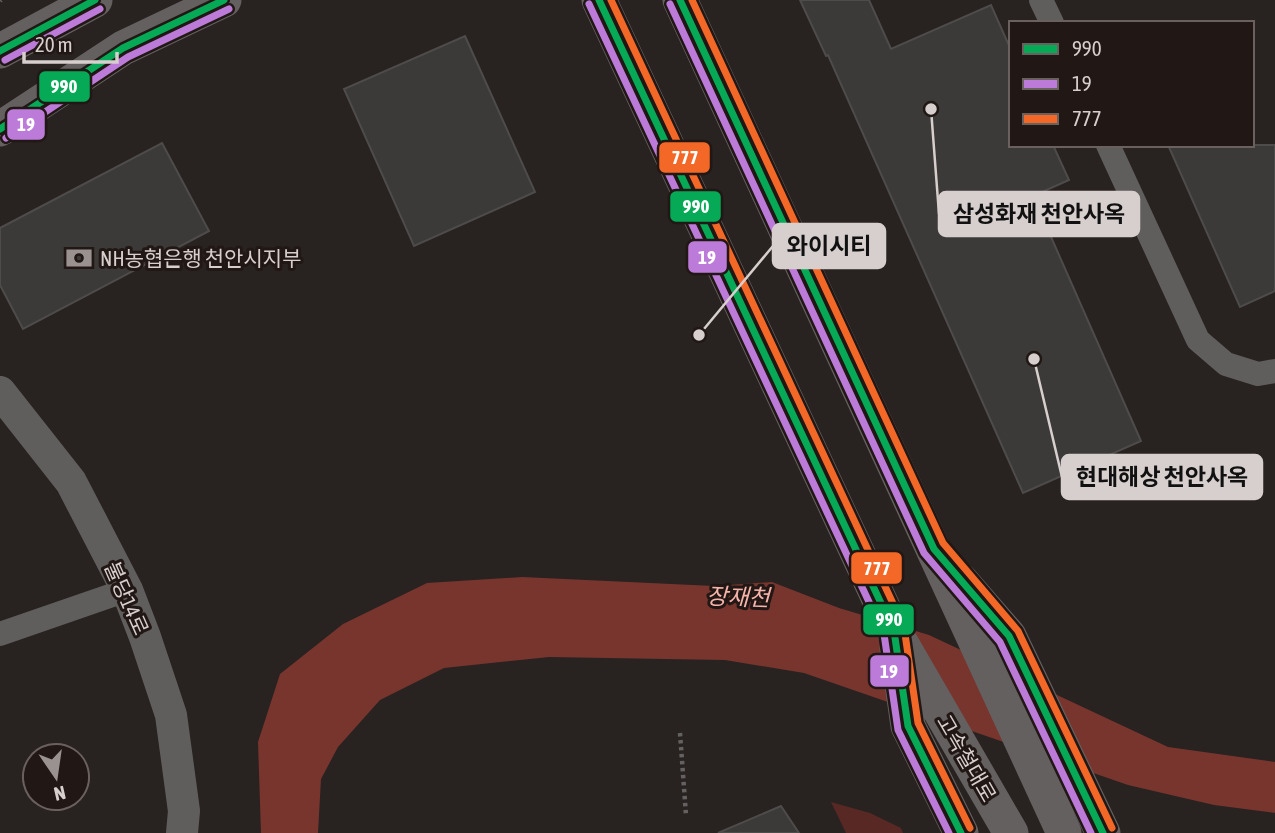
<svg xmlns="http://www.w3.org/2000/svg" width="1275" height="833" viewBox="0 0 1275 833" font-family="'Asap Condensed','Noto Sans KR',sans-serif">
	<style>
		.green { fill: #582924 }
		.water { fill: #78352e }
		.building { fill: #3b3a38; stroke: #4e4c4b; stroke-width: 2 }
		.lines { fill: none; stroke-linecap: round; stroke-linejoin: round }
		.path { stroke: #646161; stroke-width: 4.5; stroke-dasharray: 3.5 3.5; stroke-linecap: butt }
		.minor { stroke: #605e5d; stroke-width: 24 }
		.tertiary { stroke: #605e5d; stroke-width: 32 }
		.secondary { stroke: #64605f; stroke-width: 35 }
		.bus-1-casing { stroke: #211715; stroke-width: 12 }
		.bus-2-casing { stroke: #211715; stroke-width: 12 }
		.bus-3-casing { stroke: #211715; stroke-width: 12 }
		.bus-1 { stroke: #06aa56; stroke-width: 7 }
		.bus-2 { stroke: #bd7bd9; stroke-width: 7 }
		.bus-3 { stroke: #f36827; stroke-width: 7 }
		.labels { text-anchor: middle; dominant-baseline: central; stroke-width: 6; stroke-linejoin: round; paint-order: stroke }
		.poi-label { font-size: 21px; fill: #d7cfce; stroke: #211715; text-anchor: start }
		.street-label { font-size: 21px; fill: #d7cfce; stroke: #211715 }
		.water-label { font-size: 23px; font-style: italic; fill: #f7b4aa; stroke: #211715 }
		.leader { fill: none; stroke: #d7cfce; stroke-width: 2.5 }
		.callout-dot { fill: #d7cfce; stroke: #211715; stroke-width: 2.5 }
		.callout { fill: #d7cfce; stroke: #d7cfce; stroke-width: 2.5 }
		.callout-label { font-size: 23px; text-anchor: middle; font-weight: bold; fill: #111 }
		.line-badge { stroke: #211715; stroke-width: 2.5 }
		.badge-label { font-size: 19px; text-anchor: middle; font-weight: bold; fill: #fff }
	</style>
	<rect width="100%" height="100%" fill="#282221"/>
	<path class="green" d="M 831,802 L 870,813 L 901,828 L 903,833 L 846,833 Z"/>
	<path class="water" d="M 522,577 L 714,586 L 772,582 L 839,608 L 929,635 L 1168,747 L 1275,762 L 1275,813 L 1214,805 L 1128,785 L 804,673 L 725,660 L 549,657 L 444,668 L 380,700 L 338,747 L 321,779 L 318,833 L 261,833 L 258,742 L 280,674 L 343,624 L 427,583 Z"/>
	<path class="building" d="M 800,0 L 869,0 L 891,49 L 991,5 L 1011,50 L 1011,145 L 1053,145 L 1069,180 L 1033,196 L 1141,441 L 1023,493 L 828,55 L 826,56 Z
		M 465,36 L 535,192 L 414,246 L 344,89 Z
		M 162,143 L 209,231 L 23,329 L 0,285 L 0,228 Z
		M 1168,145 L 1275,145 L 1275,291 L 1240,307 Z
		M 781,806 L 799,833 L 718,833 Z"/>
	<g class="lines">
		<path class="path" d="M 0,1 L 1,0
			M 680,733 L 686,815"/>
		<path class="minor" d="M 1041,0 L 1052,23
			M 1108,145 L 1198,340 L 1226,364 L 1258,374 L 1275,371
			M 0,634 L 127,590"/>
		<path class="tertiary" d="M 0,392 L 71,482 L 127,590 L 145,637 L 171,715 L 184,811 L 182,833"/>
		<path class="secondary" d="M 599,0 L 894,631 L 1011,833
			M 680,0 L 1064,833
			M 0,51 L 95,0
			M 0,129 L 123,48 L 224,0
			M 961,581 L 1009,636 L 1103,833
			M 897,648 L 908,726 L 961,833"/>
		<g class="bus-1-casing">
			<path id="bus-1" d="M 599,0 L 894,631 L 908,726 L 961,833
				M 680,0 L 934,549 L 1009,636 L 1103,833
				M 0,51 L 95,0
				M 0,129 L 123,48 L 224,0"/>
		</g>
		<g class="bus-2-casing">
			<path id="bus-2" d="M 589,4 L 884,634 L 898,730 L 949,833
				M 670,4 L 924,553 L 1000,642 L 1091,833
				M 5,60 L 100,9
				M 6,138 L 128,57 L 229,9"/>
		</g>
		<g class="bus-3-casing">
			<path id="bus-3" d="M 611,0 L 904,627 L 918,723 L 970,828
				M 692,0 L 943,543 L 1018,631 L 1112,828"/>
		</g>
		<use href="#bus-1" class="bus-1"/>
		<use href="#bus-2" class="bus-2"/>
		<use href="#bus-3" class="bus-3"/>
	</g>
	<defs>
		<g id="bank-bare" transform="scale(2.1)"><path d="M-6-4H6V4H-6ZM0-2.3a2.3 2.3 0 1 0 0 4.6a2.3 2.3 0 1 0 0-4.6Z" fill="#9a9291" stroke="#211715" stroke-width="2.5" paint-order="stroke"/></g>
	</defs>
	<g fill-rule="evenodd">
		<use href="#bank-bare" x="79" y="258"/>
	</g>
	<g class="labels">
		<g class="poi-label">
			<text x="100" y="258">NH농협은행 천안시지부</text>
		</g>
		<g class="street-label">
			<text transform="translate(127 598) rotate(66)">불당14로</text>
			<text transform="translate(967 758) rotate(60)">고속철대로</text>
		</g>
		<g class="water-label">
			<text transform="translate(738 597) rotate(2)">장재천</text>
		</g>
	</g>
	<path class="leader" d="M931 109L939 214M699 335L773 246M1034 359L1062 477"/>
	<g class="callout-dot">
		<circle cx="931" cy="109" r="7"/>
		<circle cx="699" cy="335" r="7"/>
		<circle cx="1034" cy="359" r="7"/>
	</g>
	<g class="callout">
		<rect x="939" y="192" width="200" height="44" rx="7"/>
		<rect x="773" y="224" width="112" height="44" rx="7"/>
		<rect x="1062" y="455" width="200" height="44" rx="7"/>
	</g>
	<g class="callout-label">
		<text x="1039" y="222">삼성화재 천안사옥</text>
		<text x="829" y="254">와이시티</text>
		<text x="1162" y="485">현대해상 천안사옥</text>
	</g>
	<g class="line-badge">
		<rect x="38" y="70" width="53" height="33" rx="7" fill="#06aa56"/>
		<rect x="6" y="108" width="40" height="33" rx="7" fill="#bd7bd9"/>
		<rect x="658" y="141" width="53" height="33" rx="7" fill="#f36827"/>
		<rect x="669" y="190" width="53" height="33" rx="7" fill="#06aa56"/>
		<rect x="687" y="240" width="41" height="34" rx="7" fill="#bd7bd9"/>
		<rect x="850" y="551" width="53" height="34" rx="7" fill="#f36827"/>
		<rect x="862" y="603" width="53" height="33" rx="7" fill="#06aa56"/>
		<rect x="869" y="654" width="41" height="34" rx="7" fill="#bd7bd9"/>
	</g>
	<g class="badge-label">
		<text x="64" y="93">990</text>
		<text x="26" y="131">19</text>
		<text x="685" y="164">777</text>
		<text x="696" y="213">990</text>
		<text x="707" y="264">19</text>
		<text x="877" y="575">777</text>
		<text x="889" y="626">990</text>
		<text x="889" y="678">19</text>
	</g>
	<rect x="1009" y="21" width="245" height="126" fill="#211715" stroke="#6a615f" stroke-width="2"/>
	<rect x="1023" y="44" width="35" height="10" fill="#06aa56" stroke="#6a615f" stroke-width="2"/>
	<text x="1072" y="56" font-size="21" fill="#d7cfce">990</text>
	<rect x="1023" y="79" width="35" height="10" fill="#bd7bd9" stroke="#6a615f" stroke-width="2"/>
	<text x="1072" y="91" font-size="21" fill="#d7cfce">19</text>
	<rect x="1023" y="114" width="35" height="10" fill="#f36827" stroke="#6a615f" stroke-width="2"/>
	<text x="1072" y="126" font-size="21" fill="#d7cfce">777</text>
	<g transform="translate(56 777) rotate(167)"><circle r="33" fill="#211715" stroke="#6a615f" stroke-width="2"/>
	<path d="M0-5L12 26L0 18L-12 26Z" fill="#9a9291"/>
	<text y="-10" font-size="19" font-weight="bold" text-anchor="middle" fill="#d7cfce">N</text>
	</g>
	<path d="M24 52v10h93v-10" fill="none" stroke="#d7cfce" stroke-width="3.5"/>
	<text x="35" y="52" font-size="21" fill="#d7cfce" stroke="#211715" stroke-width="5" paint-order="stroke">20 m</text>
</svg>
